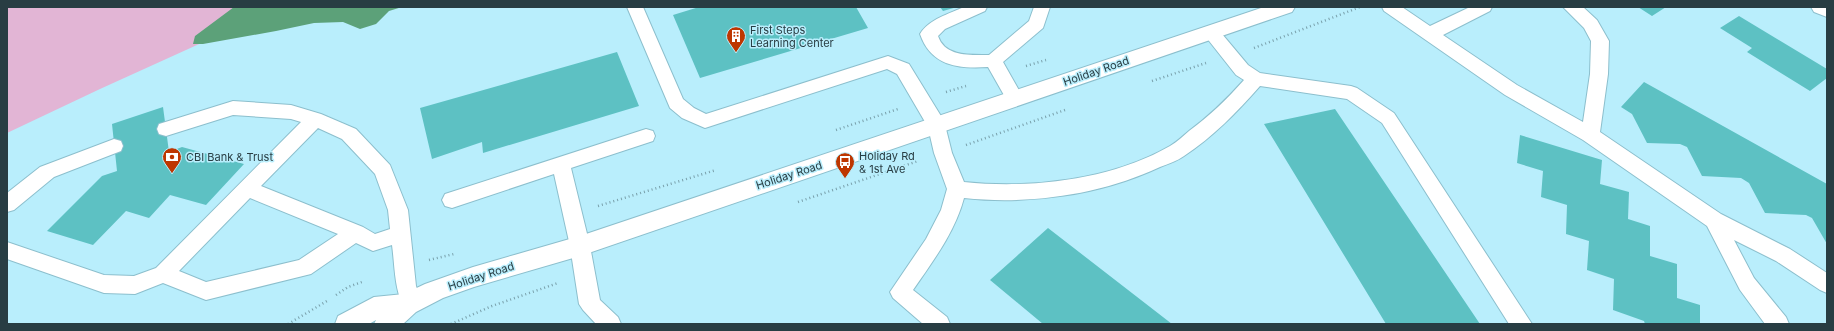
<svg xmlns="http://www.w3.org/2000/svg" width="1834" height="331" viewBox="0 0 1834 331" font-family="Inter,sans-serif">
	<style>
		.green { fill: #e2b5d5 }
		.water { fill: #5ca179 }
		.building { fill: #5dc1c3 }
		.lines { fill: none; stroke-linecap: round; stroke-linejoin: round }
		.service-casing { stroke: #8cbfcd; stroke-width: 2 }
		.minor-casing { stroke: #8cbfcd; stroke-width: 2 }
		.tertiary-casing { stroke: #8cbfcd; stroke-width: 2 }
		.path { stroke: #79a0ab; stroke-width: 2.5; stroke-dasharray: 1 3; stroke-linecap: butt }
		.service { fill: #fff; fill-rule: evenodd }
		.minor { fill: #fff; fill-rule: evenodd }
		.tertiary { fill: #fff; fill-rule: evenodd }
		.labels { text-anchor: middle; dominant-baseline: central; stroke-width: 3; stroke-linejoin: round; paint-order: stroke }
		.poi-label { font-size: 11px; fill: #283d43; stroke: #b9eefc; text-anchor: start }
		.street-label { font-size: 11px; fill: #283d43; stroke: #b9eefc }
	</style>
	<rect width="100%" height="100%" fill="#b9eefc"/>
	<path class="green" d="M 7,7 L 281,7 L 100,89 L 7,133 Z"/>
	<path class="water" d="M 234,7 L 402,7 L 389,11 L 376,24 L 360,29 L 343,22 L 314,23 L 276,31 L 203,44 L 193,44 L 195,36 Z"/>
	<path class="building" d="M 699,7 L 856,7 L 868,28 L 700,78 L 673,15 Z
		M 940,7 L 957,7 L 943,11 Z
		M 1638,7 L 1666,7 L 1652,16 Z
		M 1739,16 L 1827,69 L 1827,78 L 1810,91 L 1747,52 L 1752,48 L 1720,28 Z
		M 617,52 L 639,106 L 483,153 L 482,142 L 432,159 L 420,108 Z
		M 1644,82 L 1827,184 L 1827,244 L 1812,218 L 1806,215 L 1765,213 L 1749,183 L 1741,178 L 1702,176 L 1687,147 L 1680,144 L 1647,143 L 1632,114 L 1621,107 Z
		M 163,107 L 169,152 L 182,147 L 244,164 L 206,205 L 170,195 L 149,218 L 126,211 L 93,245 L 47,231 L 102,176 L 117,171 L 112,124 Z
		M 1335,109 L 1480,324 L 1386,324 L 1264,124 Z
		M 1520,135 L 1602,160 L 1600,184 L 1629,192 L 1628,219 L 1650,226 L 1650,256 L 1677,264 L 1677,298 L 1700,305 L 1700,324 L 1645,324 L 1644,321 L 1613,310 L 1614,279 L 1587,270 L 1589,241 L 1566,234 L 1567,205 L 1541,197 L 1543,171 L 1517,163 Z
		M 1048,228 L 1172,324 L 1043,324 L 990,280 Z"/>
	<g class="lines">
		<g class="service-casing">
			<path id="service" d="M 627,7 L 643,7 L 683,99 L 694,108 L 706,114 L 888,56 L 909,64 L 944,121 L 952,153 L 964,182 C 1030,189 1111,180 1170,146 C 1177,142 1183,136 1189,131 C 1211,115 1226,100 1244,80 L 1236,75 L 1202,32 L 1205,28 L 1211,26 L 1217,28 L 1248,65 L 1260,73 L 1351,86 L 1357,88 L 1394,113 L 1532,324 L 1509,324 L 1382,123 L 1347,99 L 1260,86 C 1237,112 1213,137 1184,156 C 1177,161 1168,164 1160,167 C 1100,195 1029,205 964,198 C 955,232 933,261 913,290 L 947,317 L 950,324 L 923,324 L 893,298 L 890,292 L 926,239 L 941,210 L 947,189 L 934,153 L 928,127 L 897,74 L 887,69 L 705,128 L 682,118 L 670,108 Z
				M 964,7 L 987,7 L 985,11 L 945,29 L 938,36 C 945,57 970,55 989,55 L 1029,21 L 1034,7 L 1050,7 L 1043,28 L 1003,62 L 1024,99 L 1021,104 L 1015,106 L 1009,104 L 988,67 C 958,69 931,66 920,34 C 929,19 949,14 964,7 Z
				M 1382,7 L 1402,7 L 1430,26 L 1470,7 L 1492,7 L 1490,11 L 1443,35 L 1517,85 L 1583,122 L 1590,74 L 1591,41 L 1584,28 L 1563,7 L 1583,7 L 1597,20 L 1609,41 L 1608,74 L 1600,132 L 1721,214 L 1790,249 L 1827,273 L 1827,293 L 1820,290 L 1776,261 L 1734,240 L 1754,278 L 1786,317 L 1789,324 L 1765,324 L 1740,290 L 1707,226 L 1583,140 L 1505,95 L 1384,11 Z
				M 233,101 L 291,105 L 321,114 L 356,129 L 390,165 L 408,210 L 416,286 L 422,302 L 418,308 L 411,311 L 404,308 C 394,288 395,267 392,245 L 373,251 L 356,243 L 311,274 L 206,300 L 163,283 L 135,294 L 104,293 L 7,259 L 7,242 L 104,275 L 134,276 L 156,268 L 301,122 L 291,119 L 233,115 L 166,136 L 159,134 L 157,129 L 159,124 ZM 318,128 L 342,139 L 375,174 L 388,210 L 390,229 L 375,234 L 363,227 L 261,186 ZM 250,198 L 338,234 L 299,260 L 206,282 L 179,271 Z
				M 646,129 L 653,131 L 655,136 L 653,141 L 571,168 L 590,246 L 600,300 L 618,317 L 621,324 L 596,324 L 583,310 L 579,304 L 570,246 L 554,174 L 452,208 L 445,206 L 442,200 L 445,194 Z
				M 114,139 L 121,141 L 123,146 L 121,151 L 54,177 L 14,210 L 7,212 L 7,193 L 40,167 Z"/>
		</g>
		<g class="minor-casing">
			<path id="minor" d="M 1811,7 L 1827,7 L 1827,17 L 1814,12 Z"/>
		</g>
		<g class="tertiary-casing">
			<path id="tertiary" d="M 1264,7 L 1295,7 L 1292,12 L 580,256 L 474,287 L 443,298 L 416,312 L 403,324 L 374,324 L 376,320 L 369,324 L 335,324 L 338,316 L 374,297 L 404,294 L 425,284 L 473,267 L 580,236 Z"/>
		</g>
		<path class="path" d="M 1254,48 L 1360,7
			M 1026,66 L 1046,60
			M 1152,81 L 1206,63
			M 946,92 L 966,86
			M 836,130 L 898,109
			M 966,145 L 1065,110
			M 798,202 L 918,161
			M 598,206 L 716,170
			M 429,260 L 454,254
			M 336,295 L 348,287 L 362,282
			M 288,324 L 327,301
			M 451,324 L 492,306 L 558,283"/>
		<use href="#service" class="service"/>
		<use href="#minor" class="minor"/>
		<use href="#tertiary" class="tertiary"/>
	</g>
	<defs>
		<g id="building-pin" transform="scale(1)"><path d="M0 17L-7.5 6A9.5 9.5 0 1 1 7.5 6Z" fill="#be3600" stroke="#b9eefc"/><path d="M-4-6H4V6H1V3H-1V6H-4ZM-2.5-4.3h1.7v1.8h-1.7ZM.8-4.3h1.7v1.8H.8ZM-2.5-1h1.7V.8h-1.7ZM.8-1h1.7V.8H.8Z" fill="#fff"/></g>
		<g id="bank-pin" transform="scale(1)"><path d="M0 17L-7.5 6A9.5 9.5 0 1 1 7.5 6Z" fill="#be3600" stroke="#b9eefc"/><path d="M-6-4H6V4H-6ZM0-2.3a2.3 2.3 0 1 0 0 4.6a2.3 2.3 0 1 0 0-4.6Z" fill="#fff"/></g>
		<g id="bus-pin" transform="scale(1)"><path d="M0 17L-7.5 6A9.5 9.5 0 1 1 7.5 6Z" fill="#be3600" stroke="#b9eefc"/><path d="M-5-6H5V4H4V6H2V4H-2V6H-4V4H-5ZM-3.5-4V0h7V-4ZM-3.5 1.2v1.5H-2V1.2ZM2 1.2v1.5H3.5V1.2Z" fill="#fff"/></g>
	</defs>
	<g fill-rule="evenodd">
		<use href="#building-pin" x="736" y="36"/>
		<use href="#bank-pin" x="172" y="157"/>
		<use href="#bus-pin" x="845" y="162"/>
	</g>
	<g class="labels">
		<g class="poi-label">
			<text x="750" y="30">First Steps<tspan x="750" dy="13">Learning Center</tspan></text>
			<text x="859" y="156">Holiday Rd<tspan x="859" dy="13">&amp; 1st Ave</tspan></text>
			<text x="186" y="157">CBI Bank &amp; Trust</text>
		</g>
		<g class="street-label">
			<text transform="translate(1096 71) rotate(-19)">Holiday Road</text>
			<text transform="translate(789 175) rotate(-18)">Holiday Road</text>
			<text transform="translate(481 276) rotate(-18)">Holiday Road</text>
		</g>
	</g>
	<rect width="1834" height="331" fill="none" stroke="#283d43" stroke-width="16"/>
</svg>
